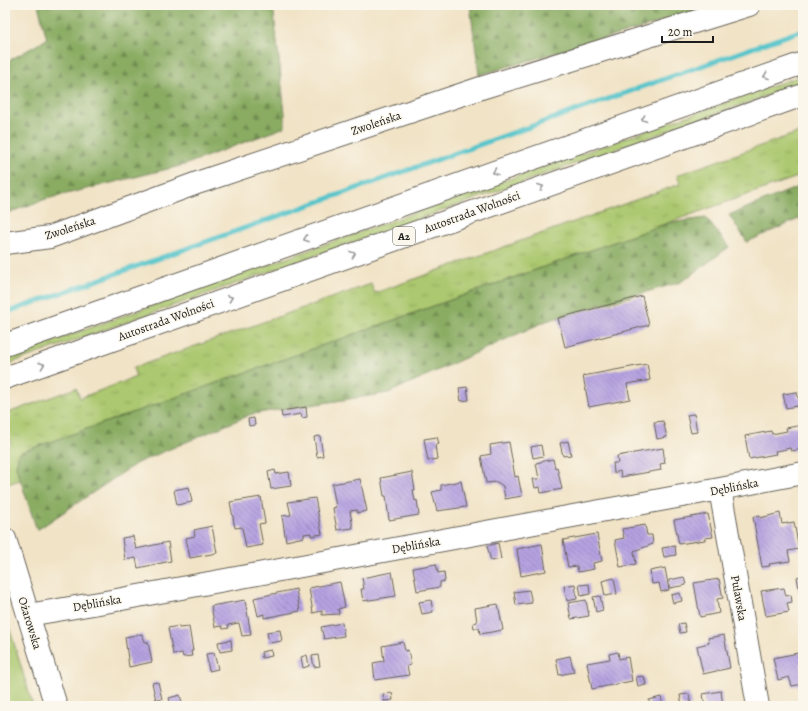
<svg xmlns="http://www.w3.org/2000/svg" width="808" height="711" viewBox="0 0 808 711" font-family="Alegreya,serif">
	<style>
		.grass { fill: url(#grass-tufts); stroke: #647246 }
		.forest { fill: url(#forest-firs); stroke: #52643f }
		.garden { fill: #acc86f; stroke: #647246 }
		.lines { fill: none; stroke-linecap: round; stroke-linejoin: round }
		.stream { stroke: #57c5cb; stroke-width: 5 }
		.building { fill: url(#building-back-hatch) }
		.minor-casing { stroke: #676258; stroke-width: 24 }
		.highway-casing { stroke: #676258; stroke-width: 24 }
		.minor { stroke: #fff; stroke-width: 22 }
		.highway { stroke: #fff; stroke-width: 22 }
		.oneway { stroke: #999 }
		.labels { text-anchor: middle; dominant-baseline: central; stroke-width: 3; stroke-linejoin: round; paint-order: stroke }
		.shield { fill: #fbf7ec; stroke: #5f5e5a; stroke-width: 1 }
		.shield-label { font-size: 11px; font-weight: bold; fill: #1c1c1c }
		.street-label { font-size: 12px; fill: #1c1c1c; stroke: #fbf7ec }
	</style>
	<defs>
		<pattern id="grass-tufts" width="24" height="20" patternUnits="userSpaceOnUse"><rect width="24" height="20" fill="#acc86f"/><path d="M3 7l-1-3M5 7V3M7 7l1-3M15 17l-1-3M17 17v-4M19 17l1-3" fill="none" stroke="#93ab60"/></pattern>
		<pattern id="forest-firs" width="22" height="20" patternUnits="userSpaceOnUse"><rect width="22" height="20" fill="#89ac62"/><path d="M5 1l3.5 6h-7zM16 11l3.5 6h-7z" fill="#6f8b50"/></pattern>
		<pattern id="building-back-hatch" width="6" height="6" patternUnits="userSpaceOnUse"><rect width="6" height="6" fill="#b5a2e1"/><path d="M-1 5l2 2M0 0l6 6M5-1l2 2" fill="none" stroke="#9283b6"/></pattern>
	</defs>
	<rect width="100%" height="100%" fill="#fbf7ec"/>
	<filter id="ink" filterUnits="userSpaceOnUse"><feTurbulence type="fractalNoise" baseFrequency=".025" numOctaves="2"/><feDisplacementMap in="SourceGraphic" scale="8" xChannelSelector="R" yChannelSelector="G"/><feConvolveMatrix kernelMatrix="1 2 1 2 8 2 1 2 1" color-interpolation-filters="sRGB"/></filter>
	<filter id="wash" filterUnits="userSpaceOnUse"><feTurbulence type="fractalNoise" baseFrequency=".012" numOctaves="4" result="noise"/><feDisplacementMap in="SourceGraphic" scale="16" xChannelSelector="R" yChannelSelector="G"/><feGaussianBlur stdDeviation="0.9" result="paint"/><feColorMatrix in="noise" values="0 0 0 0 0 0 0 0 0 0 0 0 0 0 0 0 0 1.4 0 .05"/><feComposite in="paint" operator="in"/></filter>
	<g filter="url(#wash)">
		<rect width="100%" height="100%" fill="#f1e3c6"/>
		<path class="grass" d="M 803,75 L 803,83 L 5,365 L 5,358 Z
			M 803,131 L 803,175 L 19,453 L 16,467 L 20,480 L 5,485 L 5,450 L 11,444 L 5,426 L 5,414 L 76,388 L 80,398 L 136,377 L 133,368 L 371,284 L 375,293 L 680,184 L 677,175 Z"/>
		<path class="forest" d="M 38,5 L 273,5 L 285,114 L 285,127 L 184,165 L 46,199 L 5,214 L 5,63 L 47,39 Z
			M 470,5 L 721,5 L 479,75 Z
			M 803,185 L 803,217 L 747,242 L 729,215 Z
			M 706,218 L 729,247 L 681,282 L 546,321 L 388,393 L 252,414 L 137,463 L 37,530 L 16,467 L 19,453 L 668,223 Z"/>
		<path class="garden" d="M 6,617 L 33,706 L 5,706 Z"/>
		<g class="lines">
			<path class="stream" d="M 5,313 L 803,30"/>
		</g>
		<g id="blocks">
			<path class="building" d="M 642,296 L 649,325 L 565,347 L 558,318 Z
				M 647,364 L 650,380 L 627,384 L 630,399 L 589,407 L 583,376 Z
				M 467,387 L 469,400 L 461,401 L 459,388 Z
				M 797,392 L 798,398 L 803,398 L 803,405 L 786,408 L 783,394 Z
				M 306,407 L 307,417 L 302,418 L 301,414 L 282,417 L 281,411 Z
				M 694,414 L 697,432 L 691,433 L 687,415 Z
				M 254,418 L 255,425 L 249,426 L 248,419 Z
				M 663,421 L 667,437 L 657,439 L 654,422 Z
				M 803,425 L 803,449 L 791,451 L 790,448 L 782,450 L 775,451 L 776,454 L 749,459 L 745,436 L 771,431 L 772,434 L 787,431 L 786,428 Z
				M 320,436 L 323,456 L 317,457 L 314,437 Z
				M 437,437 L 439,444 L 435,445 L 437,459 L 428,461 L 424,439 Z
				M 568,441 L 571,455 L 563,456 L 560,443 Z
				M 509,442 L 515,477 L 518,476 L 522,496 L 505,499 L 503,486 L 497,482 L 486,483 L 481,456 L 491,454 L 490,445 Z
				M 541,445 L 543,456 L 533,458 L 531,447 Z
				M 663,448 L 665,463 L 660,464 L 661,470 L 621,477 L 620,471 L 614,473 L 613,463 L 618,463 L 617,456 Z
				M 553,459 L 555,468 L 557,467 L 562,489 L 541,493 L 540,487 L 535,488 L 533,479 L 539,479 L 536,463 Z
				M 275,470 L 276,474 L 289,472 L 291,486 L 271,489 L 268,472 Z
				M 412,472 L 415,490 L 413,490 L 415,501 L 417,500 L 419,515 L 389,520 L 386,496 L 384,496 L 381,478 Z
				M 360,479 L 367,511 L 357,513 L 357,510 L 350,511 L 353,528 L 337,530 L 333,508 L 336,507 L 332,484 Z
				M 461,481 L 466,507 L 437,511 L 432,492 L 441,490 L 441,485 Z
				M 189,487 L 192,502 L 177,505 L 174,490 Z
				M 261,497 L 265,523 L 259,524 L 263,545 L 246,548 L 242,527 L 235,528 L 230,502 Z
				M 315,498 L 322,534 L 311,536 L 311,533 L 304,534 L 304,537 L 286,541 L 282,516 L 291,515 L 288,502 Z
				M 780,513 L 782,524 L 794,522 L 799,549 L 788,551 L 790,561 L 769,564 L 770,566 L 762,567 L 753,517 L 760,516 L 760,518 Z
				M 708,514 L 713,537 L 705,538 L 705,540 L 679,544 L 674,520 Z
				M 645,525 L 647,535 L 652,535 L 653,544 L 634,551 L 636,564 L 620,567 L 615,540 L 624,538 L 622,529 Z
				M 212,526 L 217,553 L 190,558 L 186,538 L 195,536 L 194,530 Z
				M 597,534 L 602,561 L 593,563 L 594,569 L 578,572 L 577,566 L 568,567 L 563,540 Z
				M 133,536 L 136,549 L 168,542 L 171,561 L 138,568 L 136,558 L 125,560 L 122,538 Z
				M 498,543 L 501,559 L 491,561 L 487,546 Z
				M 542,544 L 546,571 L 521,576 L 517,549 Z
				M 675,546 L 676,555 L 664,557 L 662,548 Z
				M 436,564 L 438,573 L 444,572 L 445,581 L 440,582 L 440,587 L 417,591 L 413,568 Z
				M 665,568 L 669,590 L 661,592 L 659,583 L 652,584 L 650,571 Z
				M 392,572 L 396,596 L 363,601 L 361,589 L 364,589 L 362,578 Z
				M 803,575 L 803,594 L 800,595 L 797,577 Z
				M 684,577 L 686,585 L 670,588 L 669,580 Z
				M 614,578 L 617,594 L 605,596 L 602,581 Z
				M 719,579 L 723,598 L 717,599 L 719,613 L 700,617 L 694,583 Z
				M 340,582 L 345,607 L 338,609 L 339,614 L 322,615 L 322,611 L 313,613 L 309,588 Z
				M 575,584 L 577,599 L 567,601 L 564,586 Z
				M 589,584 L 590,594 L 581,596 L 579,585 Z
				M 784,588 L 786,596 L 791,595 L 792,602 L 787,603 L 789,612 L 766,616 L 761,591 Z
				M 296,589 L 300,611 L 264,618 L 264,614 L 258,616 L 254,598 Z
				M 529,590 L 532,603 L 516,605 L 514,592 Z
				M 680,593 L 682,601 L 673,603 L 671,595 Z
				M 600,596 L 603,610 L 596,612 L 593,597 Z
				M 245,600 L 251,635 L 242,636 L 239,623 L 228,625 L 229,628 L 223,629 L 222,626 L 215,627 L 211,606 Z
				M 431,600 L 433,612 L 422,614 L 419,602 Z
				M 586,600 L 589,616 L 571,619 L 568,603 Z
				M 498,604 L 503,630 L 480,634 L 479,628 L 474,628 L 473,623 L 477,622 L 475,608 Z
				M 342,623 L 344,636 L 324,639 L 321,627 Z
				M 684,623 L 686,632 L 680,633 L 678,624 Z
				M 179,626 L 179,628 L 189,627 L 193,651 L 191,651 L 192,656 L 183,657 L 182,653 L 173,654 L 168,628 Z
				M 280,630 L 282,641 L 269,643 L 267,632 Z
				M 142,634 L 145,642 L 148,642 L 152,662 L 129,667 L 125,637 Z
				M 724,635 L 730,668 L 703,674 L 697,646 L 709,643 L 708,638 Z
				M 231,640 L 232,650 L 220,652 L 218,642 Z
				M 403,642 L 405,651 L 408,650 L 411,665 L 407,666 L 409,675 L 375,680 L 373,663 L 384,661 L 382,646 Z
				M 271,650 L 272,656 L 262,658 L 261,652 Z
				M 618,652 L 619,659 L 628,657 L 632,681 L 592,689 L 587,663 L 610,659 L 609,654 Z
				M 803,652 L 803,662 L 801,662 L 803,684 L 792,686 L 789,677 L 778,680 L 773,658 Z
				M 214,653 L 218,669 L 209,671 L 206,654 Z
				M 307,655 L 309,666 L 303,668 L 301,657 Z
				M 318,655 L 320,666 L 314,667 L 312,656 Z
				M 570,656 L 574,672 L 559,675 L 556,659 Z
				M 644,676 L 646,685 L 638,686 L 636,677 Z
				M 158,682 L 162,699 L 156,700 L 152,683 Z
				M 721,691 L 723,706 L 705,706 L 703,694 Z
				M 392,693 L 393,700 L 384,701 L 383,694 Z
				M 689,694 L 691,706 L 682,706 L 680,695 Z
				M 180,695 L 183,706 L 177,706 L 176,704 L 171,705 L 169,698 Z
				M 661,697 L 663,706 L 650,706 L 649,700 Z"/>
		</g>
	</g>
	<g filter="url(#ink)">
		<use href="#blocks" fill-opacity="0" stroke="#676258" stroke-width="1"/>
		<g class="lines">
			<g class="minor-casing">
				<path id="minor" d="M 5,243 L 50,237 L 200,182 L 481,88 L 749,5
					M 720,489 L 758,706
					M 5,539 L 56,706
					M 28,615 L 111,601 L 720,489 L 803,473"/>
			</g>
			<g class="highway-casing">
				<path id="highway" d="M 5,345 L 803,63
					M 5,378 L 803,95"/>
			</g>
			<use href="#minor" class="minor"/>
			<use href="#highway" class="highway"/>
		</g>
		<defs><path id="oneway-chevron" d="M-2-3.5L2.5 0L-2 3.5" fill="none" stroke-width="1.6" stroke-linecap="round" stroke-linejoin="round"/></defs>
		<g class="oneway">
			<use href="#oneway-chevron" transform="translate(766 76) rotate(160)"/>
			<use href="#oneway-chevron" transform="translate(644 119) rotate(160)"/>
			<use href="#oneway-chevron" transform="translate(495 172) rotate(160)"/>
			<use href="#oneway-chevron" transform="translate(541 187) rotate(-20)"/>
			<use href="#oneway-chevron" transform="translate(306 239) rotate(161)"/>
			<use href="#oneway-chevron" transform="translate(353 254) rotate(-20)"/>
			<use href="#oneway-chevron" transform="translate(230 298) rotate(-20)"/>
			<use href="#oneway-chevron" transform="translate(42 365) rotate(-20)"/>
		</g>
	</g>
	<g class="labels">
		<rect class="shield" x="393" y="227" width="22" height="18" rx="3"/>
		<g class="shield-label">
			<text x="404" y="236">A2</text>
		</g>
		<g class="street-label">
			<text transform="translate(376 123) rotate(-19)">Zwoleńska</text>
			<text transform="translate(472 212) rotate(-20)">Autostrada Wolności</text>
			<text transform="translate(70 228) rotate(-18)">Zwoleńska</text>
			<text transform="translate(166 320) rotate(-20)">Autostrada Wolności</text>
			<text transform="translate(734 487) rotate(-11)">Dęblińska</text>
			<text transform="translate(416 545) rotate(-10)">Dęblińska</text>
			<text transform="translate(739 598) rotate(80)">Puławska</text>
			<text transform="translate(97 603) rotate(-10)">Dęblińska</text>
			<text transform="translate(30 623) rotate(73)">Ożarowska</text>
		</g>
	</g>
	<rect width="808" height="711" fill="none" stroke="#fbf7ec" stroke-width="20"/>
	<path d="M662 36v6h51v-6" fill="none" stroke="#1c1c1c" stroke-width="2"/>
	<text x="668" y="36" font-size="12" fill="#1c1c1c" stroke="#fbf7ec" stroke-width="3" paint-order="stroke">20 m</text>
</svg>
